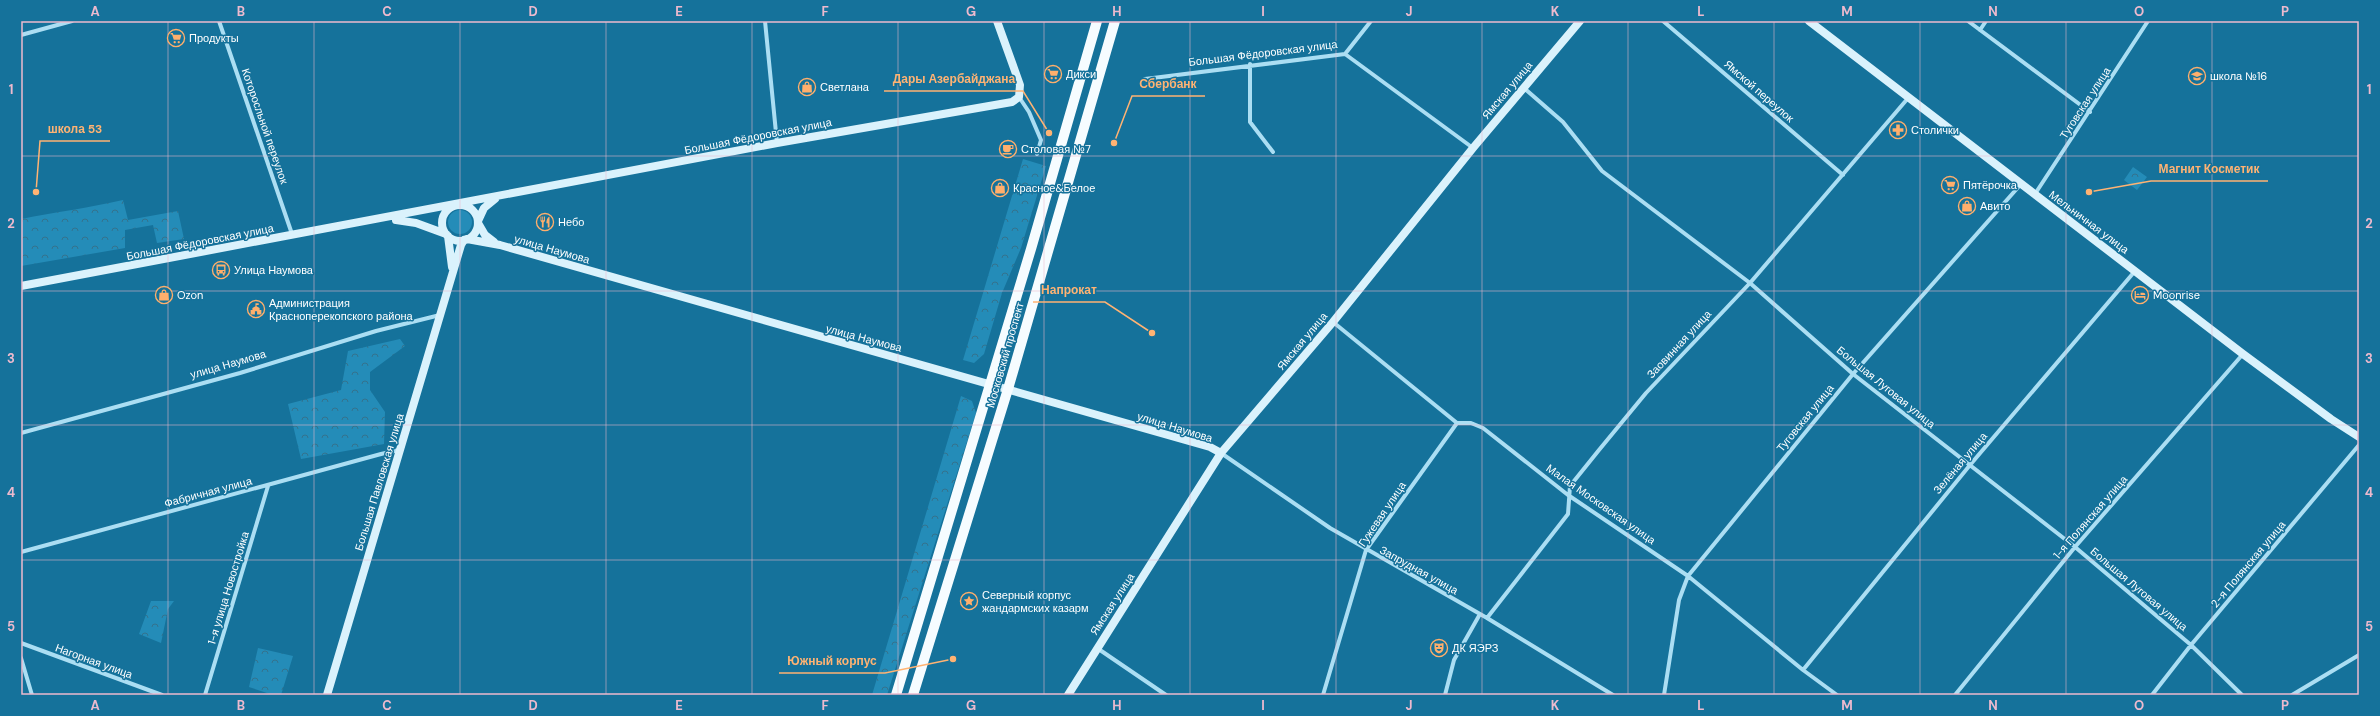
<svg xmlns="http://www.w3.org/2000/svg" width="2380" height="716" viewBox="0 0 2380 716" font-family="'DM Sans',sans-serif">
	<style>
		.grass { fill: #248cb8 }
		.forest { fill: url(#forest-crowns) }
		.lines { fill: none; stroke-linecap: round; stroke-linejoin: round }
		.street { stroke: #abdef3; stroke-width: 4 }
		.secondary { stroke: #daf2fc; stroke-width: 8 }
		.primary { stroke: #f6fcff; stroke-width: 10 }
		.grid { fill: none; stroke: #edbace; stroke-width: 1; stroke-opacity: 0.55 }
		.labels { text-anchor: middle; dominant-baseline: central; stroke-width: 3; stroke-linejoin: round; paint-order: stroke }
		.poi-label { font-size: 11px; fill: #fff; stroke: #15729b; text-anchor: start }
		.street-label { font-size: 11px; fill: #fff; stroke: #15729b }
		.leader { fill: none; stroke: #ffb373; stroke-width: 1.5 }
		.callout-dot { fill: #ffb373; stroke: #15729b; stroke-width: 1.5 }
		.callout-label { font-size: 12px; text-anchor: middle; font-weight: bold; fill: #ffb373; stroke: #15729b; stroke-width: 3; stroke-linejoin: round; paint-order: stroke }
		.neatline { fill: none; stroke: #edbace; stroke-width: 1.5 }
		.grid-label { font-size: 13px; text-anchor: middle; font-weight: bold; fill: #edbace }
	</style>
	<defs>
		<pattern id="forest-crowns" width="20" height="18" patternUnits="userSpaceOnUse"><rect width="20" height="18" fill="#248cb8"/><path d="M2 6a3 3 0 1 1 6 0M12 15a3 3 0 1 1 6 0" fill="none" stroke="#34728d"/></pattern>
	</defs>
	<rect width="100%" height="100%" fill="#15729b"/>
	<path class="grass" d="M448 222a12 12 0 1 1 24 0a12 12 0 1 1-24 0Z"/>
	<path class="forest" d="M 1023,159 L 1046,166 L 1021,248 L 1002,293 L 984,354 L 974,363 L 963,360 Z
		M 2133,167 L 2147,177 L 2137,190 L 2124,180 Z
		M 123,200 L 128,220 L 178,211 L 184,239 L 157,243 L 153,225 L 125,230 L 125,248 L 21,266 L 21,219 C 55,212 89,208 123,200 Z
		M 400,339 L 405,346 L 370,372 L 370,390 L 385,412 L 384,444 L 301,459 L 288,404 L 341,390 L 348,351 Z
		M 961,396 L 972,401 L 976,413 L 887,695 L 872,695 Z
		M 151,601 L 174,601 L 168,609 L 161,643 L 139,634 Z
		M 258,648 L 293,656 L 281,695 L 273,695 L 249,687 Z"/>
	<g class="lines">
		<path class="street" d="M 219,21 L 292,234
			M 765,21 L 777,143
			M 1663,21 L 1843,175
			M 1968,21 L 2090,112
			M 1980,30 L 1986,21
			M 21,35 L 72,21
			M 1345,54 L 1371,21
			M 1250,64 L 1250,122 L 1273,152
			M 1145,79 L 1345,54 L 1473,148
			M 1524,88 L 1563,122 L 1602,171 L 1750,283 L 1853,374 L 2075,547 L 2191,645 L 2242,695
			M 1019,97 L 1029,112 L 1041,140 L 1037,154
			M 2035,194 L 2148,21
			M 1333,322 L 1457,423 L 1471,423 L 1483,428 L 1568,495 L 1688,576 L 1803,670 L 1837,695
			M 21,433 L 240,373 L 376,331 L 440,315
			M 1221,453 L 1330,528 L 1487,618 L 1613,695
			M 21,552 L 381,454 L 399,450
			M 1487,618 L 1568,514 L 1570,486 L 1599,450 L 1646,393 L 1750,283 L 1909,97
			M 21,643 L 162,695
			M 1097,648 L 1166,695
			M 21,658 L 32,695
			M 1803,670 L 1970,465 L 2135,271
			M 205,695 L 268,486
			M 1323,695 L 1366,550 L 1457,423
			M 1445,695 L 1454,660 L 1480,614
			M 1664,695 L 1679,600 L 1688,576 L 1853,374 L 2021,184
			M 1955,695 L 2075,547 L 2243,354
			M 2152,695 L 2191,645 L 2359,445
			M 2292,695 L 2359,655"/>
		<path class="secondary" d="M 1809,21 L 2243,354 L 2331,419 L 2359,437
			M442 223a18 18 0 1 1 36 0a18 18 0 1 1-36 0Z
			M 396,220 L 416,223 L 446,234
			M 478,221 L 484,208 L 495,199
			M 478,223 L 485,235 L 494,242
			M 448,236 L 452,267
			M 467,239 L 500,245 L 1210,447 L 1221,453
			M 21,286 L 777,143 L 1012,102 L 1019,97 L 1020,85 L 997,21
			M 327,695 L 461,245 L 464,240
			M 1068,695 L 1221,453 L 1333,322 L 1473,148 L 1580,21"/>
		<path class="primary" d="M 896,695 L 1031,249 L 1097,21
			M 913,695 L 1008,389 L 1115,21"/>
	</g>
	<path class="grid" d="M 168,21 L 168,695M 314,21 L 314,695M 460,21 L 460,695M 606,21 L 606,695M 752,21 L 752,695M 898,21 L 898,695M 1044,21 L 1044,695M 1190,21 L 1190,695M 1336,21 L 1336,695M 1482,21 L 1482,695M 1628,21 L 1628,695M 1774,21 L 1774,695M 1920,21 L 1920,695M 2066,21 L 2066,695M 2212,21 L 2212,695M 21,156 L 2359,156M 21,291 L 2359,291M 21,425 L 2359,425M 21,560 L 2359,560"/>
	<defs>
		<g id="supermarket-ring" transform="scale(0.9)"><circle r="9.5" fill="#15729b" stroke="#ffaf6c" stroke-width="1.5"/><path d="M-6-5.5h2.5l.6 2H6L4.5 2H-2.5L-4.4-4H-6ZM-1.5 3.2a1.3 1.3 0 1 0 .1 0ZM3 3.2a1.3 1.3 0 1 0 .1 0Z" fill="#ffaf6c"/></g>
		<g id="school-ring" transform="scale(0.9)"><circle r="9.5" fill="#15729b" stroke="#ffaf6c" stroke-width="1.5"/><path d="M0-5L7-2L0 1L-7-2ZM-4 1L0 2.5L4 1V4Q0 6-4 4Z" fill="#ffaf6c"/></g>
		<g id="shop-ring" transform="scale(0.9)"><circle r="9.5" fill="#15729b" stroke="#ffaf6c" stroke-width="1.5"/><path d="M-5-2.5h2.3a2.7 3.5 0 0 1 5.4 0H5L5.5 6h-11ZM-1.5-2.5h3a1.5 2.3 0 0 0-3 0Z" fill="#ffaf6c"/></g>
		<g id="pharmacy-ring" transform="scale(0.9)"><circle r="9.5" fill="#15729b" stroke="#ffaf6c" stroke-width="1.5"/><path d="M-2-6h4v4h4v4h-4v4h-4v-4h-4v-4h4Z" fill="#ffaf6c"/></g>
		<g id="cafe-ring" transform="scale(0.9)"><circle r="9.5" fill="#15729b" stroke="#ffaf6c" stroke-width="1.5"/><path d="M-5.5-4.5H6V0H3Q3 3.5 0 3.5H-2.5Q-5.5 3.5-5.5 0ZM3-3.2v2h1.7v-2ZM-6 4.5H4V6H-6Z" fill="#ffaf6c"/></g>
		<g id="restaurant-ring" transform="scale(0.9)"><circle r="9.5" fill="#15729b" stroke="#ffaf6c" stroke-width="1.5"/><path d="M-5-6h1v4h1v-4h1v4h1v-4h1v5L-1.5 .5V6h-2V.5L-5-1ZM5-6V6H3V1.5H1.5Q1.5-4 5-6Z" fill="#ffaf6c"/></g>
		<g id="bus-ring" transform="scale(0.9)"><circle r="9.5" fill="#15729b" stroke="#ffaf6c" stroke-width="1.5"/><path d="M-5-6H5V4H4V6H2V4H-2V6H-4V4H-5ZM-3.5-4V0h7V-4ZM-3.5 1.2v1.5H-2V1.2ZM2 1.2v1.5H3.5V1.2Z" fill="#ffaf6c"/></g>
		<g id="hotel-ring" transform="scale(0.9)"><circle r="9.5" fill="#15729b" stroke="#ffaf6c" stroke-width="1.5"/><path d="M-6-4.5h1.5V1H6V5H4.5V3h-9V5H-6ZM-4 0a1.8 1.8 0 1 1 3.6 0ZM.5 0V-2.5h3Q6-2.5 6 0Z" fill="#ffaf6c"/></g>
		<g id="civic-ring" transform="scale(0.9)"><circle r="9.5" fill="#15729b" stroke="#ffaf6c" stroke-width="1.5"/><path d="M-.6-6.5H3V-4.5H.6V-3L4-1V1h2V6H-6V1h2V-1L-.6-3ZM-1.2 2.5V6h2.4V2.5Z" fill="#ffaf6c"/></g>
		<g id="sight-ring" transform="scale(0.9)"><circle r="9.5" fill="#15729b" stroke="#ffaf6c" stroke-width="1.5"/><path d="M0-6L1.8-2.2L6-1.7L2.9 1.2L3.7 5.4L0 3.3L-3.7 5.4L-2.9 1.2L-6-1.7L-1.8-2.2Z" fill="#ffaf6c"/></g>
		<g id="theatre-ring" transform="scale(0.9)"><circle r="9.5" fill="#15729b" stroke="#ffaf6c" stroke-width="1.5"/><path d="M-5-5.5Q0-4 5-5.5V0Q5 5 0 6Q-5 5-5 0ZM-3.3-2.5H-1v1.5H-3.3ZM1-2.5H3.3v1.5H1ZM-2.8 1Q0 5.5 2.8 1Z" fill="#ffaf6c"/></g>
	</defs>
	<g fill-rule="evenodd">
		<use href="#supermarket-ring" x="176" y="38"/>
		<use href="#supermarket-ring" x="1053" y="74"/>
		<use href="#school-ring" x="2197" y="76"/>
		<use href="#shop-ring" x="807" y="87"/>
		<use href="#pharmacy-ring" x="1898" y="130"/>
		<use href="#cafe-ring" x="1008" y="149"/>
		<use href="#supermarket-ring" x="1950" y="185"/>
		<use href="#shop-ring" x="1000" y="188"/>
		<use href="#shop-ring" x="1967" y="206"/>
		<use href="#restaurant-ring" x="545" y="222"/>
		<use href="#bus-ring" x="221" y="270"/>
		<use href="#shop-ring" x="164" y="295"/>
		<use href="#hotel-ring" x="2140" y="295"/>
		<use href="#civic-ring" x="256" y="309"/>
		<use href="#sight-ring" x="969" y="601"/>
		<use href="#theatre-ring" x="1439" y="648"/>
	</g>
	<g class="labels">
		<g class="poi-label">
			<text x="189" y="38">Продукты</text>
			<text x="1066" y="74">Дикси</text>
			<text x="2210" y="76">школа №16</text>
			<text x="820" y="87">Светлана</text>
			<text x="1911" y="130">Столички</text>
			<text x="1021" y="149">Столовая №7</text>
			<text x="1963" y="185">Пятёрочка</text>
			<text x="1013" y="188">Красное&amp;Белое</text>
			<text x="1980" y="206">Авито</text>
			<text x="558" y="222">Небо</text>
			<text x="234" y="270">Улица Наумова</text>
			<text x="177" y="295">Ozon</text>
			<text x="2153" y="295">Moonrise</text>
			<text x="269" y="303">Администрация<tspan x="269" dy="13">Красноперекопского района</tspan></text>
			<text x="982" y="595">Северный корпус<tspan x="982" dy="13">жандармских казарм</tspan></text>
			<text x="1452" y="648">ДК ЯЭРЗ</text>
		</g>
		<g class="street-label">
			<text transform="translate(1263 53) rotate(-7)">Большая Фёдоровская улица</text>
			<text transform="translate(1507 90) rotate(-50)">Ямская улица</text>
			<text transform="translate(1759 91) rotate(41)">Ямской переулок</text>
			<text transform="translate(2085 103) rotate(-57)">Туговская улица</text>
			<text transform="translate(265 126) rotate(71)">Которосльной переулок</text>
			<text transform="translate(758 136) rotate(-11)">Большая Фёдоровская улица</text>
			<text transform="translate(2089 222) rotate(37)">Мельничная улица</text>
			<text transform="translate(200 242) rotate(-11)">Большая Фёдоровская улица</text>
			<text transform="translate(552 249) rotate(16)">улица Наумова</text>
			<text transform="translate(864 338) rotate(15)">улица Наумова</text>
			<text transform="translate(1302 341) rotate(-50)">Ямская улица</text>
			<text transform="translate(1679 344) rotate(-47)">Заовинная улица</text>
			<text transform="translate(1005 355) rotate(-74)">Московский проспект</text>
			<text transform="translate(228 364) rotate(-16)">улица Наумова</text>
			<text transform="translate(1886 387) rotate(39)">Большая Луговая улица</text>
			<text transform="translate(1805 418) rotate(-51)">Туговская улица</text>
			<text transform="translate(1175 427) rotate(17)">улица Наумова</text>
			<text transform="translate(1960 463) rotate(-50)">Зелёная улица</text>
			<text transform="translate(379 482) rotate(-73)">Большая Павловская улица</text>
			<text transform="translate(208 492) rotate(-15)">Фабричная улица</text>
			<text transform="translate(1601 504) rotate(35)">Малая Московская улица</text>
			<text transform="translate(1382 514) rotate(-56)">Гужевая улица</text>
			<text transform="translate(2090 517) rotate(-49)">1-я Полянская улица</text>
			<text transform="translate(2248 564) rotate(-50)">2-я Полянская улица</text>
			<text transform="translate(1419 570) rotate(29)">Запрудная улица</text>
			<text transform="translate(228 588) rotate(-73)">1-я улица Новостройка</text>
			<text transform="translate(2139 589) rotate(40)">Большая Луговая улица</text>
			<text transform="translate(1112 604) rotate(-57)">Ямская улица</text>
			<text transform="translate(94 661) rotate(20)">Нагорная улица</text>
		</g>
	</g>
	<path class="leader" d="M1049 133L1023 91H884M1114 143L1132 96H1205M36 192L40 141H110M2089 192L2151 181H2268M1152 333L1105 302H1033M953 659L885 673H779"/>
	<g class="callout-dot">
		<circle cx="1049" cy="133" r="4"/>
		<circle cx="1114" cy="143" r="4"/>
		<circle cx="36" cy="192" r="4"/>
		<circle cx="2089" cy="192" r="4"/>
		<circle cx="1152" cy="333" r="4"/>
		<circle cx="953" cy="659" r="4"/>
	</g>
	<g class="callout-label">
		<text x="954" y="83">Дары Азербайджана</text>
		<text x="1168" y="88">Сбербанк</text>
		<text x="75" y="133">школа 53</text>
		<text x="2209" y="173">Магнит Косметик</text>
		<text x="1069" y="294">Напрокат</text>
		<text x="832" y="665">Южный корпус</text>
	</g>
	<rect width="2380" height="716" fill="none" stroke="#15729b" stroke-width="44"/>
	<rect x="22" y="22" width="2336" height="672" class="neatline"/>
	<g class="grid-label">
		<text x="95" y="16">A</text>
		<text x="241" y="16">B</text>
		<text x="387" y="16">C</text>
		<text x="533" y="16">D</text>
		<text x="679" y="16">E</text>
		<text x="825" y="16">F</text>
		<text x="971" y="16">G</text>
		<text x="1117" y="16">H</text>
		<text x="1263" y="16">I</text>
		<text x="1409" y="16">J</text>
		<text x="1555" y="16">K</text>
		<text x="1701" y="16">L</text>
		<text x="1847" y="16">M</text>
		<text x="1993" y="16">N</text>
		<text x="2139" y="16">O</text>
		<text x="2285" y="16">P</text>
		<text x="11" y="94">1</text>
		<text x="2369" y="94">1</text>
		<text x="11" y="228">2</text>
		<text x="2369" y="228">2</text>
		<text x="11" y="363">3</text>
		<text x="2369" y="363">3</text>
		<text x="11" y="497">4</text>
		<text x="2369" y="497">4</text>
		<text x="11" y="631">5</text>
		<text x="2369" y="631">5</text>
		<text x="95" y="710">A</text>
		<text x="241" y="710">B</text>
		<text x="387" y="710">C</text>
		<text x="533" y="710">D</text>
		<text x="679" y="710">E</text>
		<text x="825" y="710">F</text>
		<text x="971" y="710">G</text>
		<text x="1117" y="710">H</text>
		<text x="1263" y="710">I</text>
		<text x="1409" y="710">J</text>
		<text x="1555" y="710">K</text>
		<text x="1701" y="710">L</text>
		<text x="1847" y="710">M</text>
		<text x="1993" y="710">N</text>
		<text x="2139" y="710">O</text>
		<text x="2285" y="710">P</text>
	</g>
</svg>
